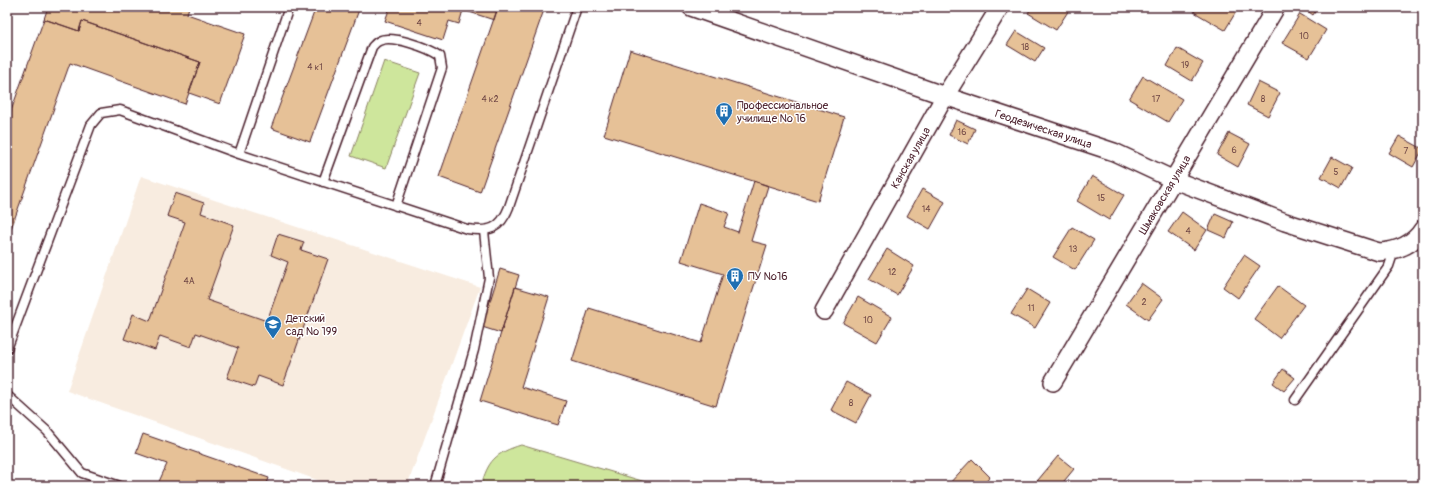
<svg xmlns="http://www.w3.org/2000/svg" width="1430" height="493" viewBox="0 0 1430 493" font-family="Pangolin,sans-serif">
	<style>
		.built { fill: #f8ece0 }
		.green { fill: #cee69c; stroke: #8c8264 }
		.building { fill: #e6c197; stroke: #4a1f2b }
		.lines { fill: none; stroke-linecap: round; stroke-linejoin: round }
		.lane-casing { stroke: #4a1f2b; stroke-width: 11 }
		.street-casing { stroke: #4a1f2b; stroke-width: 20 }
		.lane { stroke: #fff; stroke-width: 8 }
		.street { stroke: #fff; stroke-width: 17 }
		.labels { text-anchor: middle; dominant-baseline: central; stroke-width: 3; stroke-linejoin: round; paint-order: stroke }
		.number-label { font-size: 9px; fill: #714846 }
		.poi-label { font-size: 11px; fill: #4a1f2b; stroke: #fff; text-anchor: start }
		.street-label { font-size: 11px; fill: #4a1f2b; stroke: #fff }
	</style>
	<rect width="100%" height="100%" fill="#fff"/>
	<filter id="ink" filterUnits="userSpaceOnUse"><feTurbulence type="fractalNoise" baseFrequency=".025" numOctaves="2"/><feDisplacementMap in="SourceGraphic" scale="8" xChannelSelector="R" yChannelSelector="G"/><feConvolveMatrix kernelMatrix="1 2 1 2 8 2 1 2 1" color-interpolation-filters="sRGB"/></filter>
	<g filter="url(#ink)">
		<path class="built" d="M 141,176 L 480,287 L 407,486 L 334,486 L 67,391 Z"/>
		<path class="green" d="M 384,61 L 420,73 L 386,168 L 351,156 Z
			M 521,445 L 659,486 L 481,486 C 488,461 495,453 521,445 Z"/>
		<path class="building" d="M 48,7 L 189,7 L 187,14 L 245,34 L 220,104 L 189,93 L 200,62 L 82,21 L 79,31 L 44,19 Z
			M 316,7 L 360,7 L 310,142 L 271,128 Z
			M 390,7 L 498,7 L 494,20 L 463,10 L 459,24 L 449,21 L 443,40 L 385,21 Z
			M 498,7 L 545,7 L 480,192 L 439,177 Z
			M 1032,7 L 1064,7 L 1069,10 L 1056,30 L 1028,13 Z
			M 1197,7 L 1239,7 L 1225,30 L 1194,12 Z
			M 1302,7 L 1318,7 L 1313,15 Z
			M 1300,14 L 1326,30 L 1309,58 L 1282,43 Z
			M 44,19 L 79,31 L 82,21 L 200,62 L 185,104 L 70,63 L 7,240 L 7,122 Z
			M 1016,31 L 1044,48 L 1035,62 L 1007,45 Z
			M 1177,48 L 1203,63 L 1192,81 L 1167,66 Z
			M 630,50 L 844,117 L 818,201 L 604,135 Z
			M 1143,76 L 1182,99 L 1168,122 L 1129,99 Z
			M 1258,82 L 1280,93 L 1268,116 L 1247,105 Z
			M 956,120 L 975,129 L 968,144 L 949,135 Z
			M 1229,133 L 1250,144 L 1238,167 L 1217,155 Z
			M 1399,136 L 1423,149 L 1413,167 L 1389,153 Z
			M 1332,157 L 1352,168 L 1341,188 L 1321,177 Z
			M 1092,176 L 1124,195 L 1109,220 L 1077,201 Z
			M 754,181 L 768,186 L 751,241 L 767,245 L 716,406 L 572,361 L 589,308 L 701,343 L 723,274 L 681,261 L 699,203 L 729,213 L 724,227 L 738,232 Z
			M 922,189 L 945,202 L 930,229 L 907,216 Z
			M 175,193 L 204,203 L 201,213 L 234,225 L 207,300 L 267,321 L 288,262 L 271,255 L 278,234 L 304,242 L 301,250 L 328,259 L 283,385 L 258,376 L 254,387 L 227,378 L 238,348 L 196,333 L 191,347 L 160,336 L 155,350 L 124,339 L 133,314 L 150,321 L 185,222 L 167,216 Z
			M 1182,212 L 1207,230 L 1194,250 L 1168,232 Z
			M 1215,214 L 1233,222 L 1226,238 L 1208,230 Z
			M 1072,227 L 1094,240 L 1075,270 L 1053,257 Z
			M 887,249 L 914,266 L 897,295 L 869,279 Z
			M 1244,255 L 1260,266 L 1238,298 L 1223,287 Z
			M 500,269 L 519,275 L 501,333 L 482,327 Z
			M 1141,283 L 1163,299 L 1148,320 L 1126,304 Z
			M 1278,286 L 1304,305 L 1279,338 L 1254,319 Z
			M 515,287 L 549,297 L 521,387 L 566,401 L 558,425 L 480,401 Z
			M 1027,289 L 1050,303 L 1035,328 L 1011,314 Z
			M 858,297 L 892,317 L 877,342 L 843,323 Z
			M 1283,369 L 1295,378 L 1284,391 L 1273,383 Z
			M 846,382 L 871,395 L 856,423 L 831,410 Z
			M 143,434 L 269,478 L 266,486 L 157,486 L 167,464 L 136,453 Z
			M 1058,456 L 1074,469 L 1060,486 L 1033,486 Z
			M 972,459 L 990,477 L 982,486 L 947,486 Z"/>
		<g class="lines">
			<g class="lane-casing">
				<path id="lane" d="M 239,154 L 467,229 C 489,232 500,230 509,207 L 577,7
					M 323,182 L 372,47 C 374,45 376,42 379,41 C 391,34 429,48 440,56 L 442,68 L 396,206
					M 7,349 L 91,125 L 101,113 L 120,110 L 239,154 L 289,7
					M 7,395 L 47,431 L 82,473 L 120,486
					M 1295,400 L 1389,266 L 1394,251
					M 435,486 L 474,350 L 489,278 L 484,231"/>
			</g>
			<g class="street-casing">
				<g id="street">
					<path id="s1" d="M 691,7 L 945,96 L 1114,152 L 1174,180 L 1285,222 L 1379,252 C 1397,251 1413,245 1423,229"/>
					<path id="s2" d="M 824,311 L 945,96 L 1000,7"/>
					<path id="s3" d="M 1053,382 L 1276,7"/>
				</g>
			</g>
			<use href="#lane" class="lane"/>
			<use href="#street" class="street"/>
		</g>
	</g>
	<defs>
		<g id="building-pin" transform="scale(0.9)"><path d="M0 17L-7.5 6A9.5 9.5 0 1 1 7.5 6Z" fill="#1f6fb2" stroke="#fff"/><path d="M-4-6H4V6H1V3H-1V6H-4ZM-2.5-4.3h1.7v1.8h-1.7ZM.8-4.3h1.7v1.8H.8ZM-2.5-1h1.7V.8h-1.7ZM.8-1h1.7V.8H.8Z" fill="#fff"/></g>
		<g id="school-pin" transform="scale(0.9)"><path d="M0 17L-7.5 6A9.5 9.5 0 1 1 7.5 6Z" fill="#1f6fb2" stroke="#fff"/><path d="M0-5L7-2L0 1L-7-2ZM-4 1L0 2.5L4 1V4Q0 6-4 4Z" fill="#fff"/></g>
	</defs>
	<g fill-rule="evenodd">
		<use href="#building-pin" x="724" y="111"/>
		<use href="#building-pin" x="735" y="276"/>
		<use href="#school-pin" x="273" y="324"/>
	</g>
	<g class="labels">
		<g class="number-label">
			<text x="419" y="23">4</text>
			<text x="1304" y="36">10</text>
			<text x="1025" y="47">18</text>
			<text x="1185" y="65">19</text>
			<text x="315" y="67">4 к1</text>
			<text x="490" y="99">4 к2</text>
			<text x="1156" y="99">17</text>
			<text x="1263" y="99">8</text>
			<text x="962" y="132">16</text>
			<text x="1234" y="150">6</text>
			<text x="1406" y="151">7</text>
			<text x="1336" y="172">5</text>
			<text x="1101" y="198">15</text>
			<text x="926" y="209">14</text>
			<text x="1188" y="231">4</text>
			<text x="1073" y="249">13</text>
			<text x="892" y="272">12</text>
			<text x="189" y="281">4А</text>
			<text x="1144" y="302">2</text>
			<text x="1031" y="308">11</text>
			<text x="868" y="320">10</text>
			<text x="851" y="403">8</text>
		</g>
		<g class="poi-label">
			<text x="737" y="105">Профессиональное<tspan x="737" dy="13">училище № 16</tspan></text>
			<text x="748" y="276">ПУ №16</text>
			<text x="286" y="318">Детский<tspan x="286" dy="13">сад № 199</tspan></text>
		</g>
		<g class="street-label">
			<text stroke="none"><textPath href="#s1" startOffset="373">Геодезическая улица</textPath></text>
			<text stroke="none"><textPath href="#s2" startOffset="176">Канская улица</textPath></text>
			<text stroke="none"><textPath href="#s3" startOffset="218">Шмаковская улица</textPath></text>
		</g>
	</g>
	<rect width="1430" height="493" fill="none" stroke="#fff" stroke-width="24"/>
	<rect x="12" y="12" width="1406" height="469" fill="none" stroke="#4a1f2b" stroke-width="1.5" filter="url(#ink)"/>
</svg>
